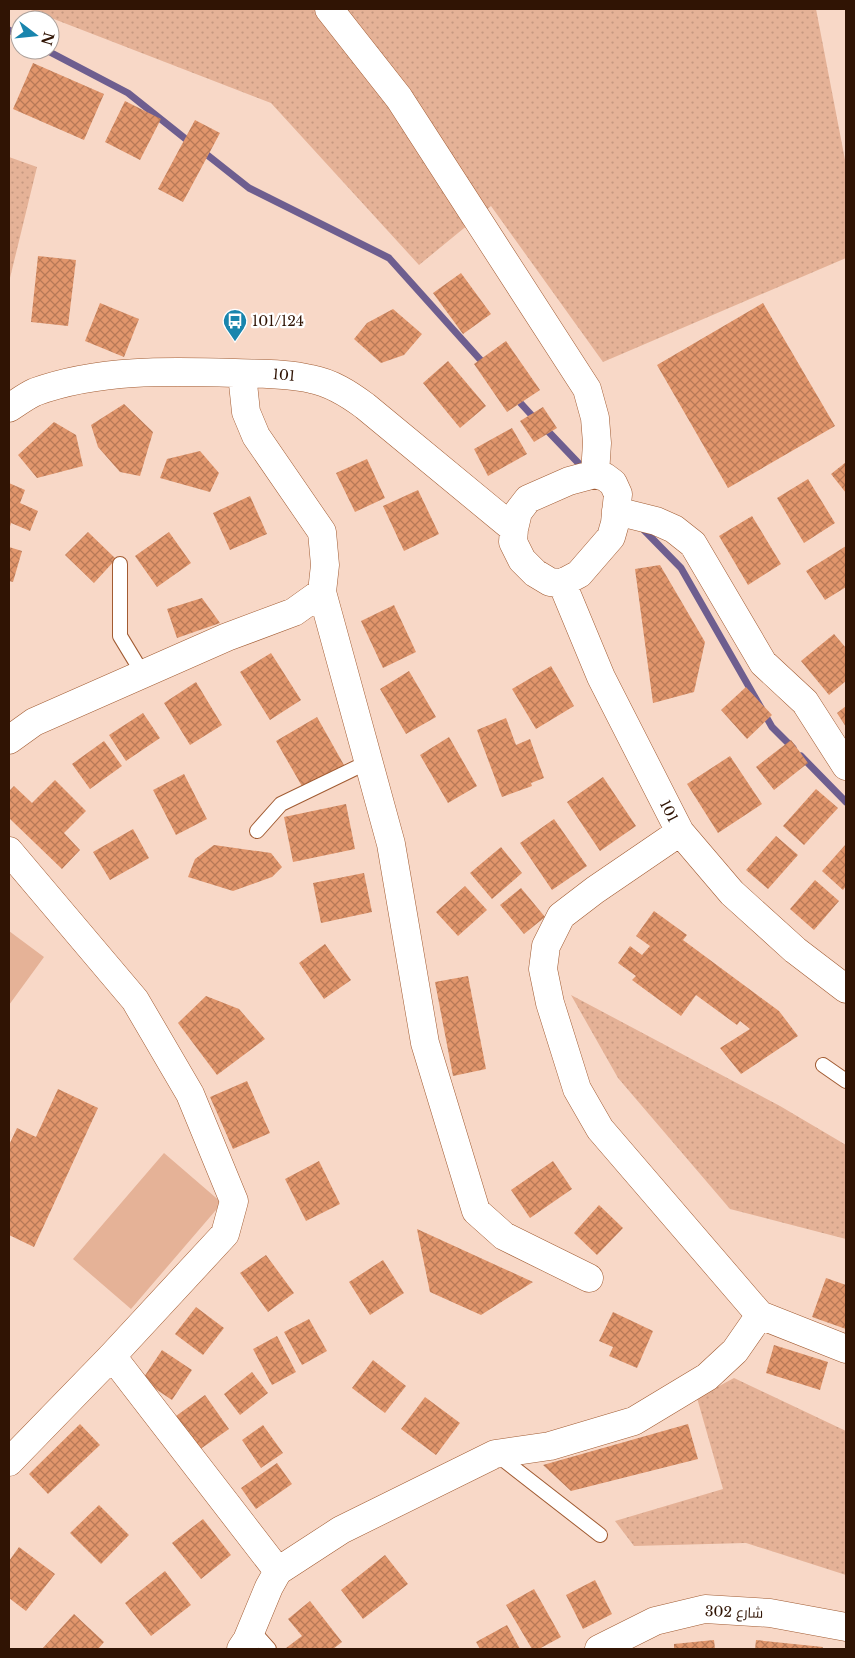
<svg xmlns="http://www.w3.org/2000/svg" width="855" height="1658" viewBox="0 0 855 1658" font-family="'Libre Baskerville',Cairo,serif">
	<style>
		.grass { fill: url(#grass-dots) }
		.pitch { fill: #e5b297 }
		.lines { fill: none; stroke-linecap: round; stroke-linejoin: round }
		.stream { stroke: #6e5e8f; stroke-width: 7 }
		.building { fill: url(#building-cross-hatch) }
		.service-casing { stroke: #a15b32; stroke-width: 16 }
		.minor-casing { stroke: #a15b32; stroke-width: 29 }
		.tertiary-casing { stroke: #a15b32; stroke-width: 29 }
		.service { stroke: #fff; stroke-width: 14 }
		.minor { stroke: #fff; stroke-width: 28 }
		.tertiary { stroke: #fff; stroke-width: 28 }
		.labels { text-anchor: middle; dominant-baseline: central; stroke-width: 4.5; stroke-linejoin: round; paint-order: stroke }
		.poi-label { font-size: 14px; fill: #301404; stroke: #fff; text-anchor: start }
		.street-label { font-size: 14px; fill: #301404; stroke: #fff }
	</style>
	<defs>
		<pattern id="grass-dots" width="8" height="8" patternUnits="userSpaceOnUse" patternTransform="scale(1.25)"><rect width="8" height="8" fill="#e5b297"/><path d="M2 2h.1M6 6h.1" fill="none" stroke="#c59880" stroke-width="1.8" stroke-linecap="round"/></pattern>
		<pattern id="building-cross-hatch" width="8" height="8" patternUnits="userSpaceOnUse" patternTransform="scale(1.25)"><rect width="8" height="8" fill="#e1966c"/><path d="M0 0l8 8M0 8l8-8" fill="none" stroke="#b77957"/></pattern>
	</defs>
	<rect width="100%" height="100%" fill="#f8d8c7"/>
	<path class="grass" d="M 28,9 L 816,9 L 846,165 L 846,258 L 603,362 L 491,206 L 419,265 L 271,103 Z
		M 9,157 L 37,167 L 9,282 Z
		M 571,995 L 780,1106 L 846,1145 L 846,1239 L 730,1209 L 618,1078 Z
		M 734,1378 L 846,1431 L 846,1575 L 746,1543 L 634,1546 L 615,1521 L 723,1489 L 697,1398 Z"/>
	<path class="pitch" d="M 9,931 L 44,957 L 9,1005 Z
		M 164,1153 L 222,1203 L 131,1309 L 73,1259 Z"/>
	<g class="lines">
		<path class="stream" d="M 9,30 L 20,36
			M 46,50 L 128,93 L 192,144
			M 201,150 L 249,188 L 389,258 L 485,365
			M 515,397 L 536,420
			M 544,427 L 585,470
			M 640,526 L 681,568 L 772,727 L 793,748
			M 801,756 L 846,802"/>
	</g>
	<path class="building" d="M 33,63 L 104,94 L 84,140 L 13,109 Z
		M 125,101 L 161,119 L 140,160 L 105,142 Z
		M 195,120 L 220,133 L 183,202 L 158,189 Z
		M 38,256 L 76,260 L 68,326 L 31,322 Z
		M 461,273 L 491,314 L 463,334 L 433,293 Z
		M 100,303 L 139,319 L 124,357 L 85,341 Z
		M 763,303 L 835,426 L 728,488 L 657,365 Z
		M 393,309 L 422,334 L 404,355 L 381,363 L 354,339 L 367,323 Z
		M 506,341 L 540,390 L 507,412 L 474,364 Z
		M 448,361 L 486,406 L 460,428 L 423,383 Z
		M 124,404 L 153,432 L 140,476 L 120,472 L 98,447 L 91,425 Z
		M 543,407 L 557,428 L 534,442 L 520,421 Z
		M 54,422 L 76,435 L 83,466 L 37,478 L 18,455 Z
		M 512,428 L 527,454 L 488,476 L 474,449 Z
		M 200,451 L 219,473 L 210,492 L 160,478 L 167,459 Z
		M 367,459 L 385,498 L 355,512 L 336,473 Z
		M 846,462 L 846,493 L 831,474 Z
		M 808,479 L 835,523 L 804,543 L 777,498 Z
		M 9,483 L 25,490 L 20,503 L 38,511 L 30,531 L 11,523 L 9,530 Z
		M 418,490 L 439,534 L 404,551 L 383,506 Z
		M 250,496 L 267,534 L 230,550 L 213,513 Z
		M 752,516 L 781,564 L 748,585 L 719,536 Z
		M 88,532 L 116,559 L 94,583 L 65,555 Z
		M 169,532 L 191,563 L 157,587 L 135,556 Z
		M 846,546 L 846,587 L 825,600 L 806,571 Z
		M 9,547 L 22,551 L 13,582 L 9,581 Z
		M 660,565 L 705,642 L 694,692 L 653,703 L 635,569 Z
		M 202,598 L 220,623 L 177,638 L 167,609 Z
		M 394,605 L 416,652 L 383,668 L 361,621 Z
		M 834,634 L 846,648 L 846,681 L 829,695 L 801,661 Z
		M 271,653 L 301,700 L 270,720 L 240,672 Z
		M 551,666 L 574,706 L 536,729 L 512,689 Z
		M 409,671 L 436,717 L 406,734 L 380,689 Z
		M 196,682 L 222,725 L 190,745 L 164,703 Z
		M 746,687 L 772,715 L 747,739 L 721,710 Z
		M 846,706 L 846,727 L 837,713 Z
		M 143,713 L 160,738 L 126,761 L 109,735 Z
		M 317,717 L 344,765 L 303,788 L 276,741 Z
		M 506,718 L 516,745 L 530,739 L 544,778 L 531,783 L 532,786 L 502,797 L 477,730 Z
		M 449,737 L 477,786 L 448,803 L 420,755 Z
		M 791,740 L 808,763 L 774,790 L 756,767 Z
		M 104,741 L 122,766 L 90,789 L 72,764 Z
		M 730,756 L 762,804 L 718,833 L 687,784 Z
		M 184,774 L 207,819 L 176,835 L 153,790 Z
		M 603,777 L 636,826 L 600,851 L 567,802 Z
		M 55,780 L 86,811 L 64,833 L 80,850 L 62,869 L 9,818 L 9,791 L 14,786 L 32,803 Z
		M 816,789 L 838,808 L 804,845 L 783,826 Z
		M 346,804 L 355,849 L 293,862 L 284,817 Z
		M 554,819 L 587,866 L 552,890 L 520,843 Z
		M 133,829 L 149,858 L 110,880 L 93,852 Z
		M 776,836 L 798,855 L 768,889 L 746,870 Z
		M 846,844 L 846,886 L 843,890 L 822,871 Z
		M 214,845 L 271,853 L 282,867 L 272,877 L 233,891 L 188,877 L 195,859 Z
		M 501,847 L 522,873 L 492,899 L 470,873 Z
		M 364,873 L 372,912 L 321,923 L 313,883 Z
		M 815,880 L 839,901 L 814,930 L 790,909 Z
		M 465,886 L 487,910 L 458,936 L 436,912 Z
		M 521,888 L 545,917 L 524,934 L 500,905 Z
		M 654,911 L 687,935 L 683,940 L 779,1011 L 798,1036 L 741,1074 L 720,1048 L 750,1029 L 740,1021 L 737,1025 L 696,995 L 681,1016 L 632,980 L 636,976 L 618,963 L 630,946 L 642,955 L 650,946 L 636,936 Z
		M 325,944 L 351,980 L 324,999 L 299,963 Z
		M 468,976 L 486,1069 L 453,1076 L 435,982 Z
		M 206,996 L 239,1009 L 265,1039 L 217,1075 L 178,1023 Z
		M 247,1081 L 270,1133 L 233,1149 L 210,1097 Z
		M 58,1089 L 98,1108 L 34,1247 L 9,1235 L 9,1145 L 17,1128 L 36,1137 Z
		M 319,1161 L 340,1204 L 306,1221 L 285,1179 Z
		M 553,1161 L 572,1189 L 530,1218 L 511,1190 Z
		M 599,1205 L 623,1228 L 597,1255 L 574,1233 Z
		M 417,1229 L 533,1282 L 481,1315 L 430,1292 Z
		M 266,1255 L 294,1293 L 268,1312 L 240,1273 Z
		M 383,1260 L 404,1293 L 370,1315 L 349,1282 Z
		M 826,1278 L 846,1285 L 846,1329 L 812,1317 Z
		M 196,1307 L 224,1328 L 203,1355 L 175,1334 Z
		M 613,1312 L 653,1331 L 637,1368 L 609,1356 L 613,1347 L 599,1341 Z
		M 309,1319 L 327,1351 L 302,1365 L 284,1332 Z
		M 277,1336 L 296,1372 L 272,1385 L 253,1349 Z
		M 774,1345 L 828,1362 L 820,1390 L 766,1373 Z
		M 162,1350 L 192,1370 L 172,1400 L 142,1380 Z
		M 373,1360 L 406,1386 L 385,1413 L 352,1388 Z
		M 252,1372 L 268,1393 L 240,1415 L 224,1394 Z
		M 205,1395 L 229,1429 L 199,1450 L 176,1416 Z
		M 425,1397 L 460,1423 L 436,1455 L 401,1429 Z
		M 80,1424 L 100,1445 L 48,1494 L 29,1474 Z
		M 688,1424 L 698,1459 L 571,1491 L 543,1465 Z
		M 263,1425 L 283,1453 L 261,1468 L 242,1440 Z
		M 277,1463 L 292,1484 L 256,1509 L 241,1488 Z
		M 99,1505 L 129,1535 L 101,1564 L 70,1533 Z
		M 203,1519 L 231,1555 L 201,1579 L 172,1543 Z
		M 19,1547 L 55,1574 L 26,1611 L 9,1598 L 9,1561 Z
		M 385,1555 L 408,1584 L 363,1619 L 341,1590 Z
		M 165,1571 L 191,1605 L 151,1636 L 125,1603 Z
		M 595,1580 L 612,1614 L 583,1629 L 566,1595 Z
		M 534,1589 L 561,1637 L 539,1649 L 532,1649 L 506,1605 Z
		M 310,1601 L 342,1642 L 333,1649 L 287,1649 L 286,1648 L 302,1636 L 288,1619 Z
		M 74,1614 L 104,1642 L 98,1649 L 42,1649 Z
		M 507,1625 L 520,1649 L 480,1649 L 476,1642 Z
		M 714,1640 L 715,1649 L 674,1649 L 674,1644 Z
		M 756,1640 L 823,1647 L 822,1649 L 755,1649 Z"/>
	<g class="lines">
		<g class="service-casing">
			<path id="service" d="M 120,564 L 120,636 L 143,674
				M 257,831 L 281,804 L 368,762
				M 823,1065 L 846,1081
				M 496,1454 L 600,1535
				M 252,1630 L 269,1649"/>
		</g>
		<g class="minor-casing">
			<path id="minor" d="M 329,9 L 399,98 L 587,389 L 595,418 L 597,443 L 595,474
				M 9,408 C 17,403 26,396 35,392 C 98,369 169,371 235,373 C 261,374 286,373 311,379 C 332,383 349,394 365,406 L 514,529
				M 595,474 L 605,477 L 613,483 L 618,494 L 615,523 L 611,537 L 579,574 L 562,583 L 550,582 L 535,573 L 522,560 L 513,542 L 514,529 L 518,512 L 528,499 L 569,481 Z
				M 616,511 L 656,521 L 674,529 L 693,544 L 763,663 L 805,702 L 846,766
				M 562,583 L 601,677 L 680,832 L 732,893 L 795,950 L 846,989
				M 322,592 L 391,844 L 425,1043 L 476,1211 L 504,1236 L 589,1278
				M 9,740 L 34,722 L 227,637 L 294,612 L 322,592 L 325,565 L 322,532 L 256,436 L 246,412 L 242,374
				M 680,832 L 595,890 L 561,916 L 546,946 L 543,969 L 550,1003 L 577,1089 L 600,1129 L 760,1315 L 846,1349
				M 9,851 L 135,1000 L 190,1094 L 234,1201 L 225,1234 L 112,1356 L 9,1462
				M 112,1356 L 278,1571
				M 241,1649 L 247,1640 L 269,1587 L 278,1571 L 341,1530 L 495,1454 L 550,1446 L 634,1421 L 707,1377 L 735,1351 L 760,1315"/>
		</g>
		<g class="tertiary-casing">
			<path id="tertiary" d="M 599,1649 L 655,1621 L 705,1609 L 770,1613 L 846,1627"/>
		</g>
		<use href="#service" class="service"/>
		<use href="#minor" class="minor"/>
		<use href="#tertiary" class="tertiary"/>
	</g>
	<defs>
		<g id="bus-pin" transform="scale(1.25)"><path d="M0 17L-7.5 6A9.5 9.5 0 1 1 7.5 6Z" fill="#1985ad" stroke="#fff"/><path d="M-5-6H5V4H4V6H2V4H-2V6H-4V4H-5ZM-3.5-4V0h7V-4ZM-3.5 1.2v1.5H-2V1.2ZM2 1.2v1.5H3.5V1.2Z" fill="#fff"/></g>
	</defs>
	<g fill-rule="evenodd">
		<use href="#bus-pin" x="235" y="321"/>
	</g>
	<g class="labels">
		<g class="poi-label">
			<text x="252" y="321">101/124</text>
		</g>
		<g class="street-label">
			<text transform="translate(284 375) rotate(5)">101</text>
			<text transform="translate(669 811) rotate(63)">101</text>
			<text transform="translate(734 1612) rotate(2)">شارع 302</text>
		</g>
	</g>
	<rect width="855" height="1658" fill="none" stroke="#301404" stroke-width="20"/>
	<g transform="translate(35 35) rotate(106)"><circle r="24" fill="#ffffff" stroke="#aca19b"/>
	<path d="M0-4L9 19L0 12L-9 19Z" fill="#1985ad"/>
	<text y="-8" font-size="14" font-weight="bold" text-anchor="middle" fill="#301404">N</text>
	</g>
</svg>
